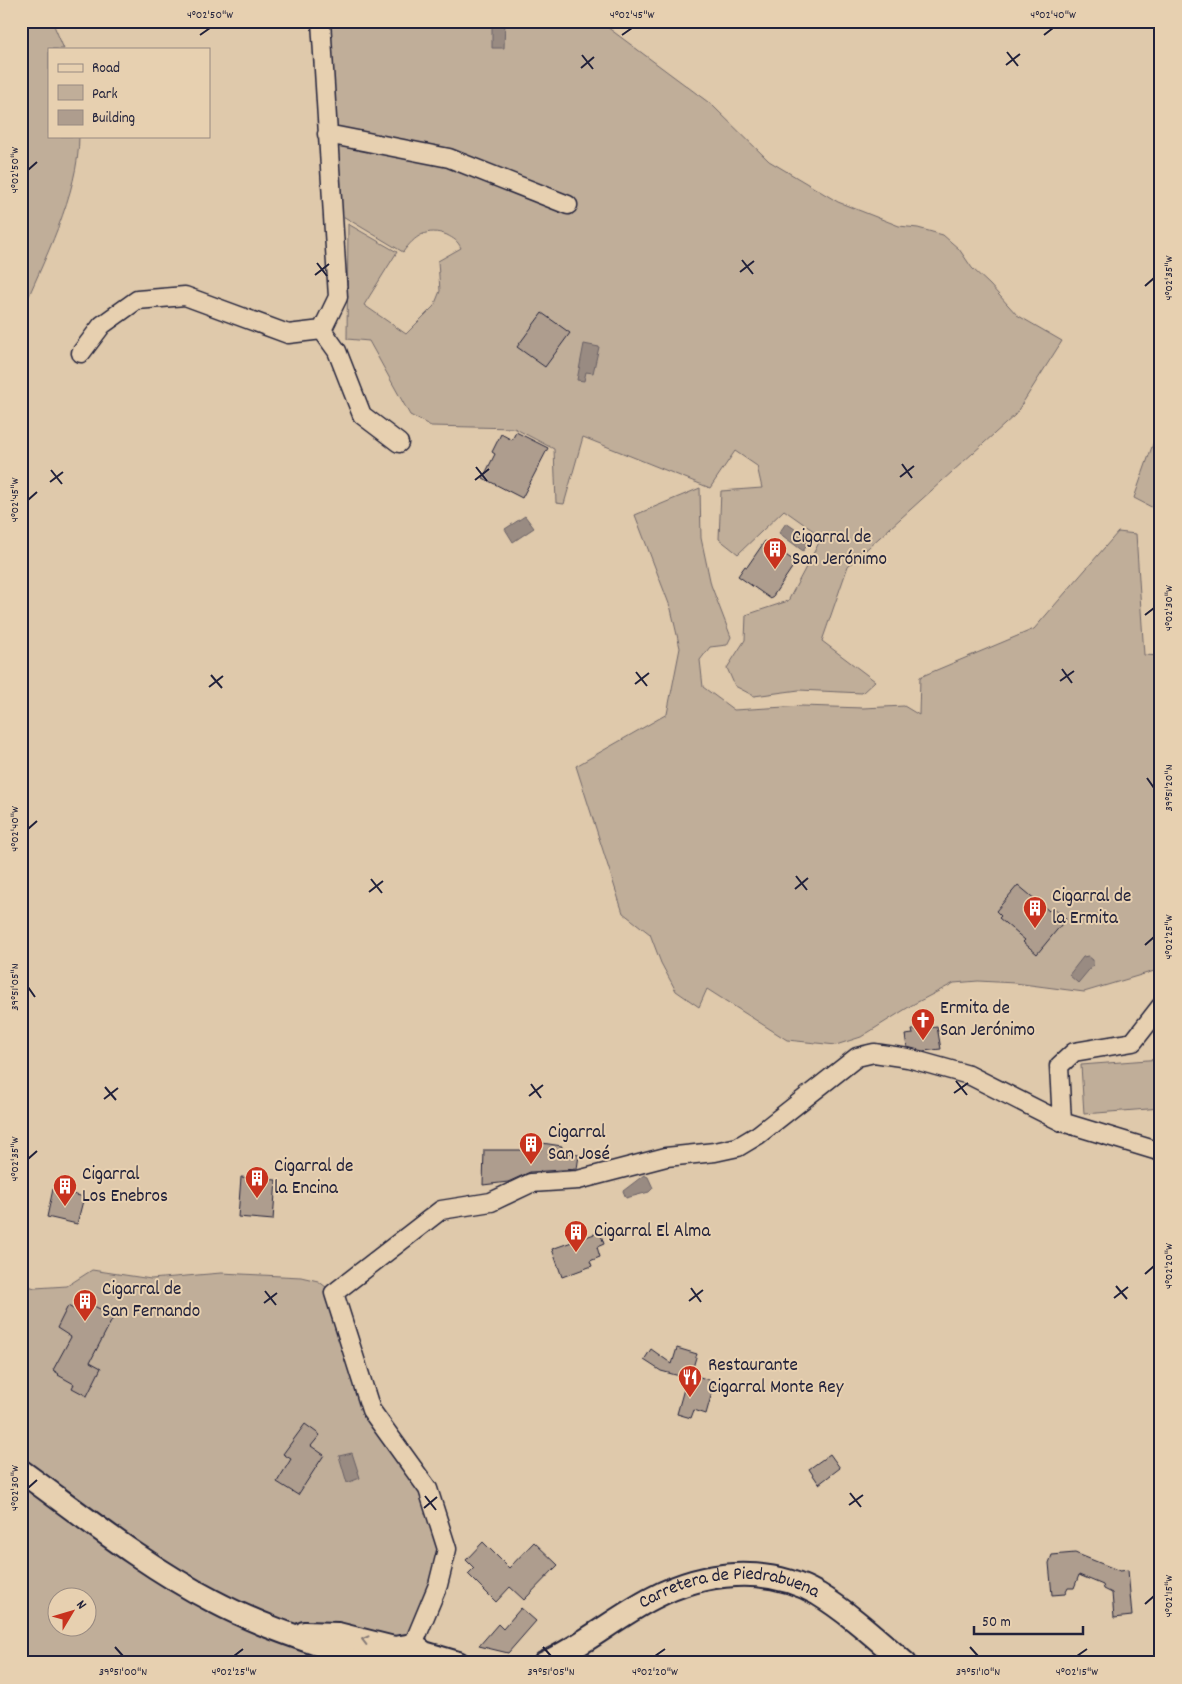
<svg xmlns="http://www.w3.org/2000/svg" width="1182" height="1684" viewBox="0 0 1182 1684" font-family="Dekko,sans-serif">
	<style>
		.green { fill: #c0ae99; stroke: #71686a; fill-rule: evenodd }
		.water { fill: #998b82; stroke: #696166 }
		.building { fill: #ae9d8e; stroke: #22223b }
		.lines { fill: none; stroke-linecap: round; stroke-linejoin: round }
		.minor-casing { stroke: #22223b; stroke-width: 21 }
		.major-casing { stroke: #22223b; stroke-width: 26 }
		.minor { stroke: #e7d0b0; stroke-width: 18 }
		.major { stroke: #e7d0b0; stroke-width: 22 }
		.oneway { stroke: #847976 }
		.ticks { fill: none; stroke: #22223b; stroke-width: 2 }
		.labels { text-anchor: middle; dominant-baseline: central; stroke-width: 4; stroke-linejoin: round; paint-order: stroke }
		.poi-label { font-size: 19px; fill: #22223b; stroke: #e7d0b0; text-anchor: start }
		.street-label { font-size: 19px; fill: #22223b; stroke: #e7d0b0 }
		.neatline { fill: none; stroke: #22223b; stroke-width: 2 }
		.ticks-label { font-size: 12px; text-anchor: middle; fill: #22223b }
	</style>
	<rect width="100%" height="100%" fill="#dfc9ab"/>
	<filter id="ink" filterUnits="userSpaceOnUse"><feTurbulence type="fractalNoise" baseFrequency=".02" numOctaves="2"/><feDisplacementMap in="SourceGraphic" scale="10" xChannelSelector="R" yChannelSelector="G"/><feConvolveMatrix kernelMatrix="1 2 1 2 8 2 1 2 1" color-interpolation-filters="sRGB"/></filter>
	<g filter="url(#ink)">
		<path class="green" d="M 21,21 L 52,21 L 64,49 L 49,49 L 49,136 L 79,136 C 79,193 43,262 21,314 Z
			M 327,21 L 599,21 L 712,105 L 769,161 L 838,202 L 899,226 L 918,228 L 943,235 L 959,249 L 972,268 L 990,285 L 1017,315 L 1062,341 L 1015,415 L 848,566 L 822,641 L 875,681 L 862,693 L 799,690 L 754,696 L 735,686 L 727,668 L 745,640 L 746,615 L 788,601 L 822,537 L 784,510 L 738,554 L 719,539 L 721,491 L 762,488 L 757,466 L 735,451 L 710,488 L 583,437 L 564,504 L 556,503 L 554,449 L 514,428 L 431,426 L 410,415 L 369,341 L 347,339 L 348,224 L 397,252 L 364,305 L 406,334 L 434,306 L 440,291 L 438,261 L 461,248 C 457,240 454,239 447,235 C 427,227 415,236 403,252 L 341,215 Z
			M 1160,424 L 1161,424 L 1161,512 L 1134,498 Z
			M 700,488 L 701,538 L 711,585 L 731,637 L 727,645 L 710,647 L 700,660 L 703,687 L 734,710 L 802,706 L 863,708 L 904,706 L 919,715 L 920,677 L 1034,629 L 1118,532 L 1136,534 L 1144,655 L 1161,656 L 1161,969 L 1084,992 L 1015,983 L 978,981 L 954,983 L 912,1005 L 861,1037 L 836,1045 L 787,1040 L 707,989 L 699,1007 L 676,991 L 661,963 L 650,934 L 623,913 L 576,766 L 667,714 L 680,648 L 671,609 L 635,515 Z
			M 1161,1059 L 1161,1108 L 1084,1114 L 1081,1065 Z
			M 92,1270 L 151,1279 L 221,1273 L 301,1277 L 318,1281 L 334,1293 L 371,1410 L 428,1489 L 447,1549 L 413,1645 L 426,1663 L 21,1663 L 21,1284 L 35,1288 L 67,1286 ZM 58,1596 L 88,1596 L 88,1626 L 58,1626 Z"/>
		<path class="water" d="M 492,21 L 505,21 L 504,48 L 492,48 Z
			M 584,344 L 599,347 L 593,373 L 586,372 L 584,381 L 577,380 Z
			M 525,516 L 534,528 L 513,542 L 505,529 Z
			M 786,523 L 811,540 L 803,551 L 779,533 Z
			M 1088,956 L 1093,960 L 1093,965 L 1078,983 L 1069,975 L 1083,957 Z
			M 644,1175 L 648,1177 L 653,1188 L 649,1192 L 626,1198 L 623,1191 Z
			M 352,1453 L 360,1478 L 347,1483 L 339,1456 Z"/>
		<path class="building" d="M 542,313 L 570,333 L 545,367 L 517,347 Z
			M 516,432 L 548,448 L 522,498 L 483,478 L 495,454 L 492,452 L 501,434 L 512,440 Z
			M 765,541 L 796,562 L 771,599 L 738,576 L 745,566 L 747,567 Z
			M 1018,885 L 1049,911 L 1053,907 L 1066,919 L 1037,954 L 1023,942 L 1025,940 L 999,918 L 1001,916 L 996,911 Z
			M 937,1027 L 941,1049 L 923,1051 L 907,1047 L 905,1035 L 913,1034 L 912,1030 Z
			M 542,1143 L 562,1146 L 561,1152 L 579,1155 L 577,1169 L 530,1172 L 508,1182 L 483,1185 L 484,1150 L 541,1150 Z
			M 241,1177 L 276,1180 L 273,1220 L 238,1217 Z
			M 53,1189 L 84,1197 L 77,1224 L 47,1217 Z
			M 600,1232 L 604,1244 L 597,1247 L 600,1257 L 590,1261 L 592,1266 L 562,1277 L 552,1249 Z
			M 80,1299 L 114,1316 L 90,1362 L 101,1368 L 87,1396 L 72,1388 L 74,1384 L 58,1375 L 59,1374 L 53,1370 L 71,1337 L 57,1328 L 68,1306 L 75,1310 Z
			M 677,1348 L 697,1354 L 691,1374 L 715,1382 L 706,1414 L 694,1410 L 691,1418 L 677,1414 L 687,1378 L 661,1371 L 644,1360 L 651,1349 L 672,1364 Z
			M 305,1424 L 320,1435 L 311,1446 L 324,1455 L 298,1495 L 277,1482 L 291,1459 L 283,1454 Z
			M 830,1454 L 840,1468 L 819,1484 L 809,1469 Z
			M 483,1542 L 509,1568 L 534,1542 L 558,1565 L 524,1600 L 510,1587 L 496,1602 L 468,1574 L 474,1568 L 466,1560 Z
			M 1075,1553 L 1120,1571 L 1128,1570 L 1132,1616 L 1114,1618 L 1112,1593 L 1104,1589 L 1103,1585 L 1079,1575 L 1074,1588 L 1068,1588 L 1065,1594 L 1052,1595 L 1049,1563 L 1052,1555 Z
			M 521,1608 L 536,1621 L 508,1653 L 479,1646 L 498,1624 L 503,1629 Z"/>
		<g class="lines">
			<g class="minor-casing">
				<path id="minor" d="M 321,21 L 338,297 L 322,330
					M 327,134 L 449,158 L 568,205
					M 322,330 L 337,351 L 362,415 L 399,443
					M 81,353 L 102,325 L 137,300 L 185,296 L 288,334 L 322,330
					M 1062,1122 L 1059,1066 L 1074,1052 L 1133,1042 L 1161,1006
					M 413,1645 L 438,1585 L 447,1549 L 428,1489 L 371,1410 L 334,1293 L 441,1210 L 491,1202 L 531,1183 L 578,1180 L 666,1157 L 715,1152 L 738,1147 L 758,1135 L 857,1057 L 874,1053 L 908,1058 L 969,1075 L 1062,1122 L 1161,1152"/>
			</g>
			<g class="major-casing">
				<g id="major">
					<path d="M 21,1471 C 83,1516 145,1566 213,1601 C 264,1628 318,1644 373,1663"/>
					<path d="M 304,1633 L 338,1634 L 394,1648 L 413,1645 L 424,1653 L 458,1663"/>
					<path id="s1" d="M 545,1663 C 584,1645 616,1617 653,1598 C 704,1571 767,1565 818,1594 C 849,1613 877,1639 905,1663"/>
				</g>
			</g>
			<use href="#minor" class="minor"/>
			<use href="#major" class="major"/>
		</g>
		<defs><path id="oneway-chevron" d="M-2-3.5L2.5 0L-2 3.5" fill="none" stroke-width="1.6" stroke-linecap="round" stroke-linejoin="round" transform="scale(1.25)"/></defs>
		<use class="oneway" href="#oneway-chevron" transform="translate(365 1640) rotate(-166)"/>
	</g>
	<path class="ticks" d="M 200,35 L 210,28M 622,35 L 632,28M 1044,35 L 1053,28M 1007,52 L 1018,66M 582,55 L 593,69M 1006,65 L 1020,54M 581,68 L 594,57M 28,170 L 37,162M 742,260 L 753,274M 317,263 L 327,276M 740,272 L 754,261M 315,275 L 329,264M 1145,286 L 1154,278M 902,464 L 912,478M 476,467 L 487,481M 51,470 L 62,484M 900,477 L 914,466M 475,480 L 489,469M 50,482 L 63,472M 28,500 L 37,492M 1145,615 L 1154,608M 1062,669 L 1072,683M 636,672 L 647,686M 211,675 L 222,688M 1060,681 L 1074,671M 635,684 L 649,673M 209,687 L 223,676M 1147,778 L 1154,788M 28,829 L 37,821M 796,876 L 807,890M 371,879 L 382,893M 795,889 L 808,878M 369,892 L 383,881M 1145,945 L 1154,937M 28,987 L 35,997M 956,1081 L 967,1095M 531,1084 L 541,1098M 105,1087 L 116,1100M 954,1093 L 968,1083M 529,1096 L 543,1085M 104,1099 L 118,1088M 28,1159 L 37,1151M 1145,1274 L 1154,1266M 1116,1286 L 1127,1299M 691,1288 L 701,1302M 265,1291 L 276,1305M 1114,1298 L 1128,1287M 689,1301 L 703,1290M 264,1303 L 277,1293M 28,1488 L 37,1480M 850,1493 L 861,1507M 425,1496 L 436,1510M 849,1505 L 863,1495M 424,1508 L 437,1497M 1145,1604 L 1154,1596M 115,1647 L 123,1656M 543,1647 L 551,1656M 970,1647 L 978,1656M 234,1656 L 243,1649M 655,1656 L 665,1649M 1077,1656 L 1087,1649"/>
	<defs>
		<g id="building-pin" transform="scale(1.25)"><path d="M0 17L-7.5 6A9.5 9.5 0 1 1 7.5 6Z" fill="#c8321e" stroke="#e7d0b0"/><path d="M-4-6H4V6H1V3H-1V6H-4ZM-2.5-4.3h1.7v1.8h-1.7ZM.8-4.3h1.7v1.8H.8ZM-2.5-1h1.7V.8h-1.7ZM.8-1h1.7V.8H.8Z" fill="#fff"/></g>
		<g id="church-pin" transform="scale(1.25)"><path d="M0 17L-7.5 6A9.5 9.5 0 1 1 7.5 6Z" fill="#c8321e" stroke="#e7d0b0"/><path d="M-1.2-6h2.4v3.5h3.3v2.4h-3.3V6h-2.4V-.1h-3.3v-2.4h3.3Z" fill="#fff"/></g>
		<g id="restaurant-pin" transform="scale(1.25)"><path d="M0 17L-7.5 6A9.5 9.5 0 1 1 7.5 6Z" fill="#c8321e" stroke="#e7d0b0"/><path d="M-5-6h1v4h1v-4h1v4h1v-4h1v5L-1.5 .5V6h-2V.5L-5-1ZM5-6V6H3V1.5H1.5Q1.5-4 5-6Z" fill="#fff"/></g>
	</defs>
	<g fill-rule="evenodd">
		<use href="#building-pin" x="775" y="549"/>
		<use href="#building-pin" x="1035" y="908"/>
		<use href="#church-pin" x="923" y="1020"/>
		<use href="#building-pin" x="531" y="1144"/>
		<use href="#building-pin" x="257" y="1178"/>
		<use href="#building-pin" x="65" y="1186"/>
		<use href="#building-pin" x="576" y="1232"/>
		<use href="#building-pin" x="85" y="1301"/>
		<use href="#restaurant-pin" x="690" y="1377"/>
	</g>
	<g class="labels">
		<g class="poi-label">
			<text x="792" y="538">Cigarral de<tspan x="792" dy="22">San Jerónimo</tspan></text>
			<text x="1052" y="897">Cigarral de<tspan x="1052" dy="22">la Ermita</tspan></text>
			<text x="940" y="1009">Ermita de<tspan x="940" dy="22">San Jerónimo</tspan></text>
			<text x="548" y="1133">Cigarral<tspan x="548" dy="22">San José</tspan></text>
			<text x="274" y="1167">Cigarral de<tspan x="274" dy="22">la Encina</tspan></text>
			<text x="82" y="1175">Cigarral<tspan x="82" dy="22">Los Enebros</tspan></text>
			<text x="594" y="1232">Cigarral El Alma</text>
			<text x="102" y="1290">Cigarral de<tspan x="102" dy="22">San Fernando</tspan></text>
			<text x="708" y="1366">Restaurante<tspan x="708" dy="22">Cigarral Monte Rey</tspan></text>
		</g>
		<g class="street-label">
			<text stroke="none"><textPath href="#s1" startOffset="205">Carretera de Piedrabuena</textPath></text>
		</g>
	</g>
	<rect width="1182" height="1684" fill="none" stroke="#e7d0b0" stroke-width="55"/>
	<rect x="48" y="48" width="162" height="90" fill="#e7d0b0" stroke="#988a81"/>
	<rect x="58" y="64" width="25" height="8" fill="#e7d0b0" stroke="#988a81"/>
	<text x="92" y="72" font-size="15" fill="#22223b">Road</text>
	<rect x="58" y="85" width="25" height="15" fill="#c0ae99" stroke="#988a81"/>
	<text x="92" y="98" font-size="15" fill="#22223b">Park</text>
	<rect x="58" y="110" width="25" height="15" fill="#ae9d8e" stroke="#988a81"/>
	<text x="92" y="122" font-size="15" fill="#22223b">Building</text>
	<g transform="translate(72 1612) rotate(52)"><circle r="24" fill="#e7d0b0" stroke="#988a81"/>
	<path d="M0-4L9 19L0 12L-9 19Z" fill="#c8321e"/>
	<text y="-8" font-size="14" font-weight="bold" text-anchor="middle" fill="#22223b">N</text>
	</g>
	<path d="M974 1626v8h109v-8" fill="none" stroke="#22223b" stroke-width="2.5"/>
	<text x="982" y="1626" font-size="15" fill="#22223b" stroke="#e7d0b0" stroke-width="4" paint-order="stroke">50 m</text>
	<rect x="28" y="28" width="1126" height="1628" class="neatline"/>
	<g class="ticks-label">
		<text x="210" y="18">4°02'50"W</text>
		<text x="632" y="18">4°02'45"W</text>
		<text x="1053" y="18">4°02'40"W</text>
		<text transform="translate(14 170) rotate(-90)" y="4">4°02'50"W</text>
		<text transform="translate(1168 278) rotate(-90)" y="4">4°02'35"W</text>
		<text transform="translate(14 500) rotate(-90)" y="4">4°02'45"W</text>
		<text transform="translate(1168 608) rotate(-90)" y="4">4°02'30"W</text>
		<text transform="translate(1168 788) rotate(-90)" y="4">39°51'20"N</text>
		<text transform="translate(14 829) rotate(-90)" y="4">4°02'40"W</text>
		<text transform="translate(1168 937) rotate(-90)" y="4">4°02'25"W</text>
		<text transform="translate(14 987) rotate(-90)" y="4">39°51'05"N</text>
		<text transform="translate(14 1159) rotate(-90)" y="4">4°02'35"W</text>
		<text transform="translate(1168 1266) rotate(-90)" y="4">4°02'20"W</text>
		<text transform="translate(14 1488) rotate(-90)" y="4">4°02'30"W</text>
		<text transform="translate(1168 1596) rotate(-90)" y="4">4°02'15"W</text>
		<text x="123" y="1675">39°51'00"N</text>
		<text x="234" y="1675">4°02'25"W</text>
		<text x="551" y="1675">39°51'05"N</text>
		<text x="655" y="1675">4°02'20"W</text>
		<text x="978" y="1675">39°51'10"N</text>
		<text x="1077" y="1675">4°02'15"W</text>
	</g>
</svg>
